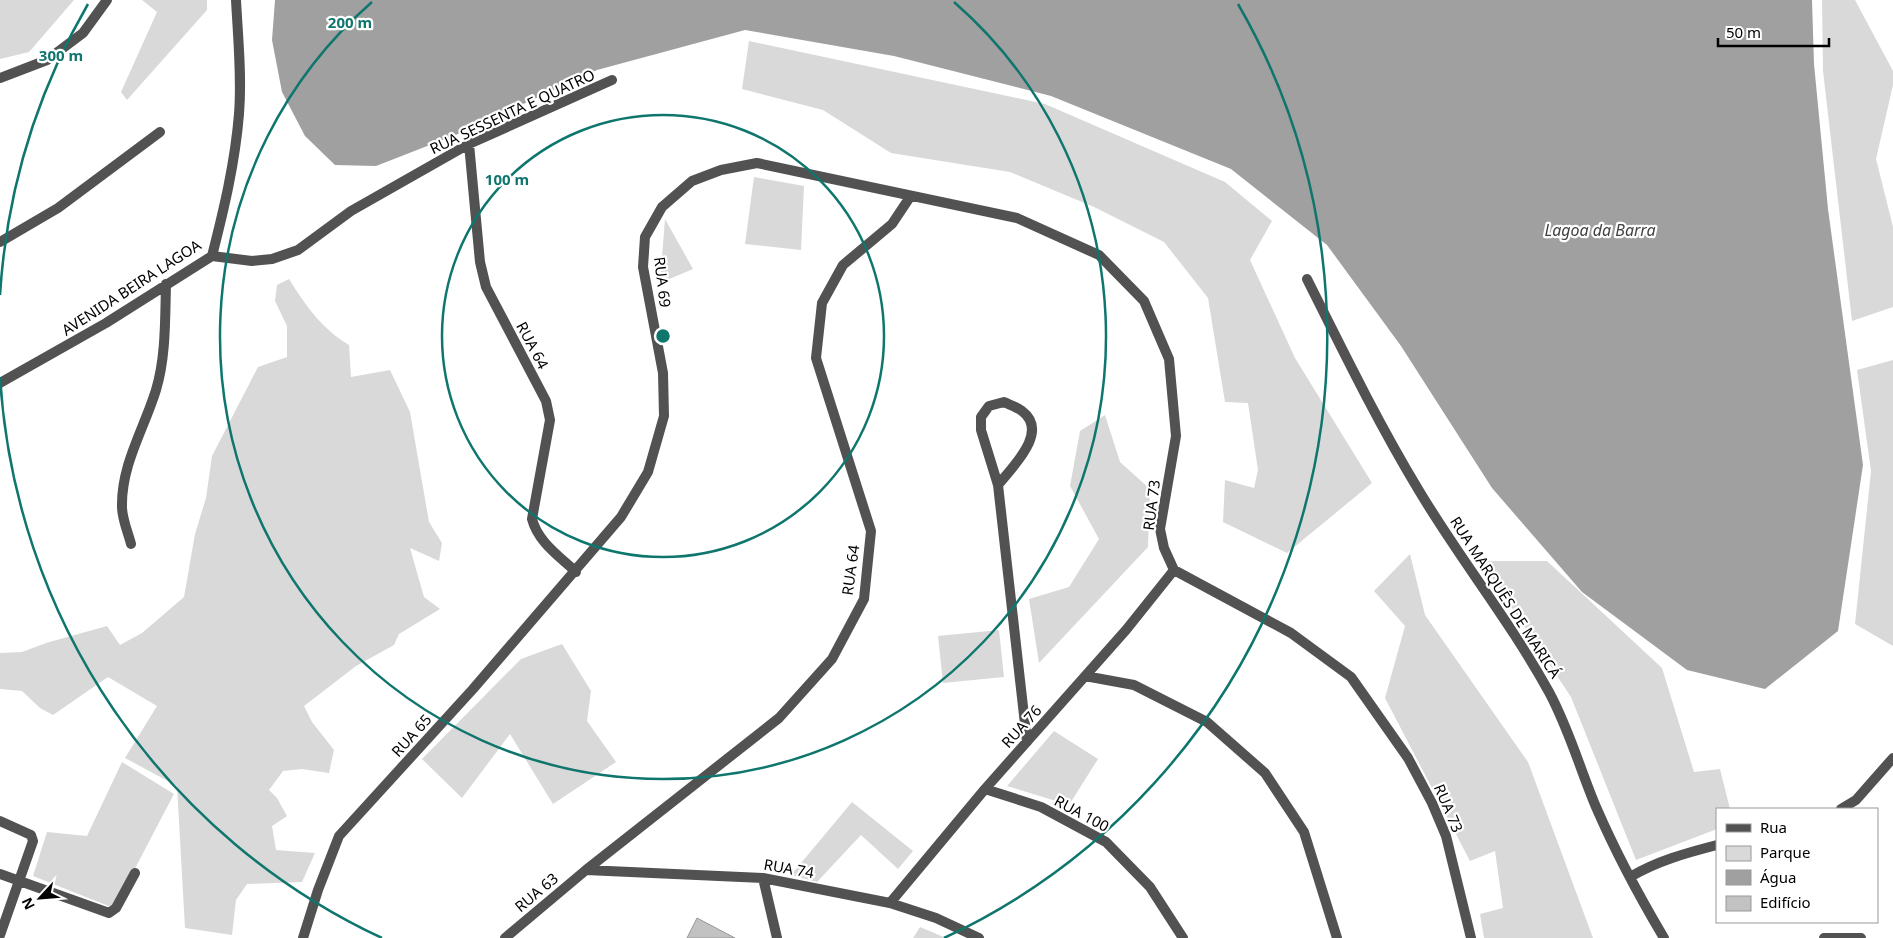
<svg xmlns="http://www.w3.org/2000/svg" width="1893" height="938" viewBox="0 0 1893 938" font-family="'Noto Sans',sans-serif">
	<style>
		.green { fill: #d9d9d9 }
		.water { fill: #a0a0a0 }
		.building { fill: #c2c2c2; stroke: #969696 }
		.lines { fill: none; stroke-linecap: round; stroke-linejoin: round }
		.street { stroke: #525252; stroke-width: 10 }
		.ring { fill: none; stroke: #0f766e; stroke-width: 2.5 }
		.labels { text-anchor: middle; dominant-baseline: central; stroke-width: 4.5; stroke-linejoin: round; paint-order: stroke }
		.street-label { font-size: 15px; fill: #000; stroke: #fff }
		.water-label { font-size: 16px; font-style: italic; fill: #414141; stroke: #fff }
		.centre { fill: #0f766e; stroke: #fff; stroke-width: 2.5 }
		.ring-label { font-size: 15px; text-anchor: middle; font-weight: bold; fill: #0f766e; stroke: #fff; stroke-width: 4.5; stroke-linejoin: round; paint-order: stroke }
	</style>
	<rect width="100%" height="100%" fill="#fff"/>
	<path class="green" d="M 0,0 L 74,0 L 29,52 L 0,59 Z
		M 142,0 L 207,0 L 207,10 L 127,100 L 121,92 L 157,12 Z
		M 1822,0 L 1855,0 L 1893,71 L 1893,85 L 1876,159 L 1893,227 L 1893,307 L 1852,321 L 1823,71 Z
		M 749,41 L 1045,104 L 1225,182 L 1272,221 L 1250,260 L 1295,358 L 1372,483 L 1287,553 L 1223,522 L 1225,480 L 1254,488 L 1258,470 L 1248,403 L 1225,402 L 1208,298 L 1164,242 L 1094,207 L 1010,172 L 891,153 L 823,110 L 742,89 Z
		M 754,177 L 804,186 L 801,250 L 745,244 Z
		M 665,219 L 693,269 L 660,283 Z
		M 289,279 C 306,306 321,328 349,345 L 351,377 L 390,370 L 410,412 L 429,522 L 442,543 L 439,561 L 410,548 L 424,597 L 440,609 L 399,634 L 394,645 L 356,666 L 304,706 L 312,722 L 334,750 L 329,773 L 302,769 L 283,771 L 269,790 L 277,798 L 287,816 L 272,826 L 276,850 L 315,853 L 302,882 L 247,884 L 236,900 L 232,935 L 185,928 L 177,786 L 125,758 L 157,706 L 108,677 L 53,715 L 40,708 L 22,691 L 0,689 L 0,653 L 22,652 L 46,643 L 107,626 L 120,645 L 142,633 L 184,597 L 195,534 L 206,498 L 212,456 L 258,367 L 287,357 L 287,326 L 275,301 L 277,285 Z
		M 1893,360 L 1893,646 L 1855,624 L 1871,471 L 1857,370 Z
		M 1105,415 L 1120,462 L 1150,489 L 1148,547 L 1039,663 L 1029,599 L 1069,587 L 1099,539 L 1070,486 L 1080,431 Z
		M 1410,554 L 1425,615 L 1528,762 L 1593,938 L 1484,938 L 1480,914 L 1503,908 L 1495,851 L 1470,861 L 1385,698 L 1405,626 L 1374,591 Z
		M 1481,561 L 1547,561 L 1662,668 L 1694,772 L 1720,769 L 1730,809 L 1717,809 L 1717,829 L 1636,860 L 1571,697 Z
		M 999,630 L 1004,677 L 943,683 L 938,636 Z
		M 562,644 L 591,691 L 587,721 L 616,762 L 553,804 L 510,734 L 462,798 L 422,759 L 521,659 Z
		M 1054,731 L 1098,759 L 1069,805 L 1007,786 Z
		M 122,762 L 174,794 L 131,876 L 111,907 L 33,876 L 47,832 L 87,836 Z
		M 852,802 L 913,851 L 898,869 L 861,835 L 817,882 L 791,875 Z
		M 920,927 L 946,938 L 913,938 Z"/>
	<path class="water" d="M 275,0 L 1812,0 L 1814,64 L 1828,209 L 1863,465 L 1838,631 L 1765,689 L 1687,670 L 1582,592 L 1492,488 L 1401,346 L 1327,245 L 1231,169 L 1051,96 L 894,56 L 745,30 L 597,70 L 458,134 L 376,166 L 335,165 L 305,136 L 282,92 L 272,40 Z"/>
	<path class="building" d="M 697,918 L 735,938 L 687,938 Z"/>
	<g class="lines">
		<path class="street" d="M 0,78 L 47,60 L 83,33 L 107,0
			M 469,144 L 480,262 L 486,287 L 546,401 L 550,420 L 532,519 C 538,542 559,556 576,572
			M 0,242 L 58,208 L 160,132
			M 212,256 L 252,261 L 272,259 L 298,250 L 351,211 L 469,144 L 612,80
			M 1307,279 C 1342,349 1377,421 1418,489 C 1459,558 1510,621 1549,692 C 1569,729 1580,769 1596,807 C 1616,853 1639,896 1664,938
			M 0,383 L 106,323 L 212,256 C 224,209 235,163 239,114 C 242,77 238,38 236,0
			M 998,485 C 1012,467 1050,432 1022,411 C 1017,407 1010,405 1004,402 L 989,406 L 981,417 L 981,430 L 998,485 L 1027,742
			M 131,544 C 128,532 122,519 122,507 C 121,465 144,429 156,390 C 166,357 165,319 166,284
			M 1085,676 L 1134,685 L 1207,722 L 1265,773 L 1304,832 L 1337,938
			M 985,789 L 1041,807 L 1106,842 L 1150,887 L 1183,938
			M 1841,809 L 1856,800 L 1893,758
			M 0,821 L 31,835 L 33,841 L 0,935
			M 586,870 L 763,878 L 890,903 L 936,918 L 979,938
			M 0,874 L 109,913 L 116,908 L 135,873
			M 1630,877 C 1657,861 1686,853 1717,845
			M 763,878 L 777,938
			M 890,903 L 985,789 L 1126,630 L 1174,570
			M 303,938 L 318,890 L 339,836 L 473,689 L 621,517 L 648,472 L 664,416 L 663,373 L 643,267 L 645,237 L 662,207 L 692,181 L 721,170 L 757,163 L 1017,218 L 1099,255 L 1144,301 L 1169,359 L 1176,436 L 1160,529 L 1164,548 L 1174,570 L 1291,633 L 1351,677 L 1408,758 L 1432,803 L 1446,836 L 1471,938
			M 505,938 L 586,870 L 779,718 L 832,659 L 864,599 L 871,531 L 816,358 L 822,303 L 843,265 L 892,224 L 910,197
			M 1824,938 L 1861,938"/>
	</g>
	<g class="ring">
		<circle cx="663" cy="336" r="221"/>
		<path d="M954 2A443 443 0 1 1 372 2"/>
		<path d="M382 938A664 664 0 0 1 0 377M0 295A664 664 0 0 1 88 4M1238 4A664 664 0 0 1 944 938"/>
	</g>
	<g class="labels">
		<g class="street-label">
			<text transform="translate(512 111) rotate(-25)">RUA SESSENTA E QUATRO</text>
			<text transform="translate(663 282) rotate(83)">RUA 69</text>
			<text transform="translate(131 287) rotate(-33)">AVENIDA BEIRA LAGOA</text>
			<text transform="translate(533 345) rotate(62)">RUA 64</text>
			<text transform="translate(1151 505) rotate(-83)">RUA 73</text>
			<text transform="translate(850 570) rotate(-82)">RUA 64</text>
			<text transform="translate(1506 597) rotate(57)">RUA MARQUÊS DE MARICÁ</text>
			<text transform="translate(1021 726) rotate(-48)">RUA 76</text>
			<text transform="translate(411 735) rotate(-48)">RUA 65</text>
			<text transform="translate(1449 808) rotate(67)">RUA 73</text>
			<text transform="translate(1082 813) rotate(28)">RUA 100</text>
			<text transform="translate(789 868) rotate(10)">RUA 74</text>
			<text transform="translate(536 892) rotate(-40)">RUA 63</text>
		</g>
		<g class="water-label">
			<text x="1600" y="230">Lagoa da Barra</text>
		</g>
	</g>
	<circle cx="663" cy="336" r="8" class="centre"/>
	<g class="ring-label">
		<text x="350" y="28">200 m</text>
		<text x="61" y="61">300 m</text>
		<text x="507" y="185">100 m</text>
	</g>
	<rect x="1716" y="808" width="162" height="115" fill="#ffffff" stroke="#999999"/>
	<rect x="1726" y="824" width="25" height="8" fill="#525252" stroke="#999999"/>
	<text x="1760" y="833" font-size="15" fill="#000000">Rua</text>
	<rect x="1726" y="846" width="25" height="15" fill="#d9d9d9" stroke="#999999"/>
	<text x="1760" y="858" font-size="15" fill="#000000">Parque</text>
	<rect x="1726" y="870" width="25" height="15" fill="#a0a0a0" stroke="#999999"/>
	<text x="1760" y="883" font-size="15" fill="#000000">Água</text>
	<rect x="1726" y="896" width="25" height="15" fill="#c2c2c2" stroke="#999999"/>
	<text x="1760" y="908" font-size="15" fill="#000000">Edifício</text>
	<g transform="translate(40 898) rotate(244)" stroke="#ffffff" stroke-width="4" paint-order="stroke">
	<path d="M0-4L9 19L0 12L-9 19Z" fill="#000000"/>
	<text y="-8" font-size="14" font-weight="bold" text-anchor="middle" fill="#000000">N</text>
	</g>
	<path d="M1718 38v8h111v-8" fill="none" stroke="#000000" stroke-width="2.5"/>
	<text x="1726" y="38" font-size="15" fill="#000000" stroke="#ffffff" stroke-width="4" paint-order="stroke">50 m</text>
</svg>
